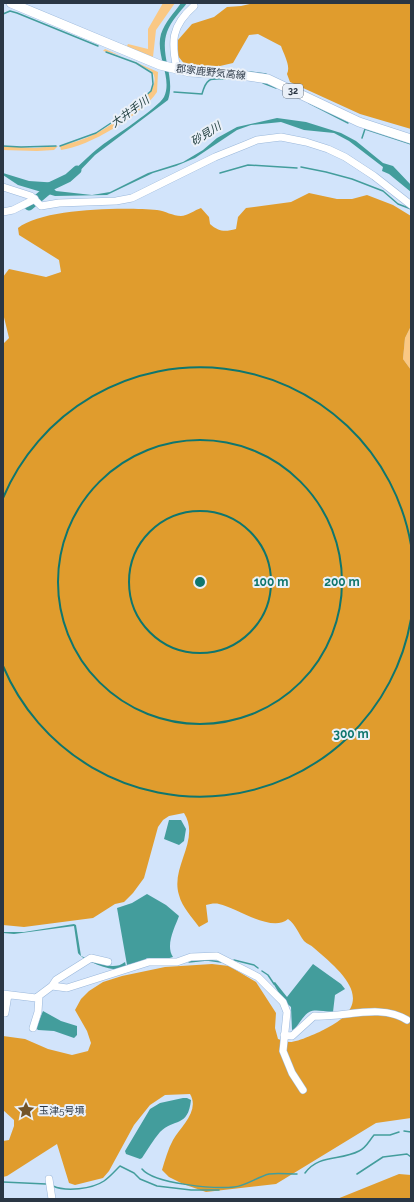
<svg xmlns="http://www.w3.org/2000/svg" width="414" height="1202" viewBox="0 0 414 1202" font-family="Raleway,'Noto Sans JP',sans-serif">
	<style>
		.green { fill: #fac884 }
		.forest { fill: #e09c2d }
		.water { fill: #439d9c }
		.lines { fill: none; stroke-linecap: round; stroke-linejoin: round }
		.stream { stroke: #439d9c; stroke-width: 1.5 }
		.river { stroke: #439d9c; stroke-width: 9 }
		.minor-casing { stroke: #9bb8db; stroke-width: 8 }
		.major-casing { stroke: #9bb8db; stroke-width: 10 }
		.minor { stroke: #fff; stroke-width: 7 }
		.major { stroke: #fff; stroke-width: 9 }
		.ring { fill: none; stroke: #0f766e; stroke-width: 2 }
		.labels { text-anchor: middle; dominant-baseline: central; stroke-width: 4; stroke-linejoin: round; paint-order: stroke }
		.shield { fill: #eaf0f8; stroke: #646e7a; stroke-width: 1 }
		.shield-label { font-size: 9px; font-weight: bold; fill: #2a3644 }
		.street-label { font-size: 10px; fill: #2a3644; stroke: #eaf0f8 }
		.poi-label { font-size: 10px; fill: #2a3644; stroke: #eaf0f8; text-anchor: start }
		.water-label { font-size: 11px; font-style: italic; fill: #254242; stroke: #eaf0f8 }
		.centre { fill: #0f766e; stroke: #eaf0f8; stroke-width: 2 }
		.ring-label { font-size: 12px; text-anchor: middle; font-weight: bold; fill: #0f766e; stroke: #eaf0f8; stroke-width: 4; stroke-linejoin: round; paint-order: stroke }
	</style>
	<rect width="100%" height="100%" fill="#d2e4fb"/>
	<path class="green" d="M 163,3 L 175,3 L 156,30 L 153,57 L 150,58 L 109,40 L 127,46 L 128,44 L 148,49 L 148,29 Z
		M 105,49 L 158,72 L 157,92 C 142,115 88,147 61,150 L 60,146 C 72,143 85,139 97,133 C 110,126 170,90 151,71 C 148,69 143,67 140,65 C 129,59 116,53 103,51 Z
		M 3,146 L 34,148 L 58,146 L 54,150 L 37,151 L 3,150 Z
		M 411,326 L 411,370 L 403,359 L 405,338 Z"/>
	<path class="forest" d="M 254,3 L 411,3 L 411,129 L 360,114 L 290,82 L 287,74 C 291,66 284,55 281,46 L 258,34 L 249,35 L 233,63 L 220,66 L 186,66 L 178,56 L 178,40 L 192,24 L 214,17 L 227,7 L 241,6 Z
		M 309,193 L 337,199 L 352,199 L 367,195 L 393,205 L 411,216 L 411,326 L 405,338 L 403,359 L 411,370 L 411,1118 L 376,1123 L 276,1184 L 206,1192 L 183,1184 L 169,1177 L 162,1170 C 165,1160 168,1149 173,1140 C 181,1126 200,1111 190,1094 L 165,1095 L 150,1105 L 134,1125 L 109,1171 L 103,1178 L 75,1185 L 69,1183 L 57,1144 L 7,1176 L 3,1177 L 3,1141 L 9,1140 L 14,1126 L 14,1120 L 3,1110 L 3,1036 L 25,1039 L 48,1049 L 72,1055 L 88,1051 L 91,1043 L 87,1031 L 75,1010 L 81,999 L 89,991 L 103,982 L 122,976 L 165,967 L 212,964 L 229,966 L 256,982 L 276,1013 L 275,1028 L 278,1039 C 282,1040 286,1042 290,1042 C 298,1042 320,1032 327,1028 C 378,1002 343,973 314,948 C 311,945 307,944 304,941 C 298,933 296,925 288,919 C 272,933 237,908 219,904 C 215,903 210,904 206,905 L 208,922 L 199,927 C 192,917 182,907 179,895 C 170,867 201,840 184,813 L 169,816 L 163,820 L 158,827 L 144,878 L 133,893 L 124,902 L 115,904 L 93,918 L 24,927 L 3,925 L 3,344 L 9,338 L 3,313 L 3,277 L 9,269 L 46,277 L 61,272 L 59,260 L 19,235 L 18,228 C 43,208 124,207 157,210 C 165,211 173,216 181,216 C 187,216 195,210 201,208 L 209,217 L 210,224 C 219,232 225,232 236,229 L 238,217 L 246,208 L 291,202 Z
		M 399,1174 L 411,1175 L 411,1199 L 337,1199 Z"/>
	<path class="water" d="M 181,3 L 187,3 C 180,12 171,21 167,32 C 159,55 176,77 168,100 L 95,155 L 70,181 L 66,177 C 78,167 89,155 101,146 C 113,137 158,108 164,97 C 173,78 155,55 161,34 C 165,22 174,13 181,3 Z
		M 277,118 L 306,122 L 341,133 L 356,141 L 383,163 L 393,166 L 411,185 L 411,192 L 389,174 L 382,171 L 383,167 L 349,141 L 334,133 L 304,130 L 281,122 L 251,125 L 237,130 L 195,158 L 176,166 L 153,173 L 107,195 L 55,196 L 18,185 L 3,175 L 3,173 L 29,181 L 59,183 L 54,189 L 56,191 L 92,195 L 110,192 L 148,173 L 183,162 L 203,150 L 217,138 L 237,127 Z
		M 169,820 L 181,820 L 186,829 L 184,841 L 179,845 L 164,839 Z
		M 147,894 L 166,905 L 179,916 C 175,927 165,945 173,957 L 166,959 L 147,958 L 144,961 L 127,965 L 117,908 L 132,903 Z
		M 74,924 L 76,925 L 81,956 C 94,961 113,972 125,962 L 126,966 C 123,967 120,969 117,969 C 108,970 82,960 78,953 L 74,926 L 14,934 L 3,933 L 3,932 L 24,932 Z
		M 313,964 L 341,984 L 345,989 L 335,995 L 333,1012 C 309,1010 310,1007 295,1029 L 292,1030 L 291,1007 L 283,1000 L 273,983 L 275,982 L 287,997 Z
		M 43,1011 L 61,1021 L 77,1026 L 77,1035 L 74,1038 L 54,1031 L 38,1030 L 36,1028 Z
		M 183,1098 L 187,1098 L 191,1100 C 188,1128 174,1118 160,1132 C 153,1140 148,1149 142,1158 L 140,1159 L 126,1154 L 125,1151 L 150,1109 L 160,1103 Z"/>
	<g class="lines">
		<path class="stream" d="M 3,14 L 10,11 L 17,13 L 98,46
			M 242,71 L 266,74
			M 263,83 L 276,88
			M 174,92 L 202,94 C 207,76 211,79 228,79
			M 309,103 L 348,123
			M 362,138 L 365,129 L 411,144
			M 3,146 L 21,147 L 56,146
			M 60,146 L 96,133 L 126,113 L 151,91 L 153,84 L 152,73 L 136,63 L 106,52
			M 301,167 L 326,172 L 352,179 L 383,191 L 398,204 L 411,209
			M 220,173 L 248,165 L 297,168
			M 234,960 L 254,965 L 258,968
			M 189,962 L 207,960 L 221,962
			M 262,971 L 268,975 L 274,984
			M 404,1131 L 411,1132
			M 142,1169 C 154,1184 215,1189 234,1187 C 246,1186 257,1177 269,1174 C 277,1173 288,1174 297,1174
			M 305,1173 C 319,1154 340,1161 359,1151 C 366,1148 369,1141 374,1135 L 390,1135 L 399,1132
			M 357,1174 L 383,1157 L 407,1154 L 411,1157
			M 3,1182 L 46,1184
			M 53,1186 C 66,1192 92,1189 104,1181 C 110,1177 115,1171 120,1166 L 134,1173 L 140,1179 L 157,1186 L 191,1190 L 219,1190"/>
		<path class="river" d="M 47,188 L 68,178 L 77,170
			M 29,206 L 48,190"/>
		<g class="minor-casing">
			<path id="minor" d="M 177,69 C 171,42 171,26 194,6
				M 3,187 L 31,196 L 41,206 L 59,203 L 116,201 L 132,198 L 215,157 L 245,145 L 257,140 L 281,137 L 306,142 L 328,149 L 345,157 L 374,176 L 411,205
				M 3,212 L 13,210 L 35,199
				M 52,986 L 56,980 L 91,958 L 108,962
				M 3,994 L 36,998 L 52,986 L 67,988 L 149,962 L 177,962 L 191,957 L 217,956 L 258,977 L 283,1002 L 287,1012 L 283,1051 L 292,1073 L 303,1090
				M 5,1013 L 8,995
				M 33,1028 L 38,1012 L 39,996
				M 284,1035 L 292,1036 L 314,1016 C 344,1018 380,1003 407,1020
				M 49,1179 L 52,1199"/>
		</g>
		<g class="major-casing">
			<path id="major" d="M 11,3 L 160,65 L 190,72 L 241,75 L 268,79 L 359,122 L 411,139"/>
		</g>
		<use href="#minor" class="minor"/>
		<use href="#major" class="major"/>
	</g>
	<g class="ring">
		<circle cx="200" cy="582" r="71"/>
		<circle cx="200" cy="582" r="142"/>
		<path d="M411 619A214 214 0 0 1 3 666M3 498A214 214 0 0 1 411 545"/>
	</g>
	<defs>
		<g id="sight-bare" transform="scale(1.38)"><path d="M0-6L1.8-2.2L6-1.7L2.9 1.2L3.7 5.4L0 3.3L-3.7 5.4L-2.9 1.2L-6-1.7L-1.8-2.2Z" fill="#735429" stroke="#eaf0f8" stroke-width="2.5" paint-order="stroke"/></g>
	</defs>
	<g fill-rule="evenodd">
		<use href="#sight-bare" x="26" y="1110"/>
	</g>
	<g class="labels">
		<rect class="shield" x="283" y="84" width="20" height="14" rx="3"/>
		<g class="shield-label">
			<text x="293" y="91">32</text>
		</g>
		<g class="street-label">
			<text transform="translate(211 72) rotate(6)">郡家鹿野気高線</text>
		</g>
		<g class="poi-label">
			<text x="39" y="1110">玉津5号墳</text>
		</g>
		<g class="water-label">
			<text transform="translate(130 112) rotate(-36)">大井手川</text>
			<text transform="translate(206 134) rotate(-32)">砂見川</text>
		</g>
	</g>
	<circle cx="200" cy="582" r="6" class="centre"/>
	<g class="ring-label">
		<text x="271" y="586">100 m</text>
		<text x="342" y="586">200 m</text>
		<text x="351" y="738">300 m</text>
	</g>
	<rect width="414" height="1202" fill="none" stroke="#2a3644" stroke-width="8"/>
</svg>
